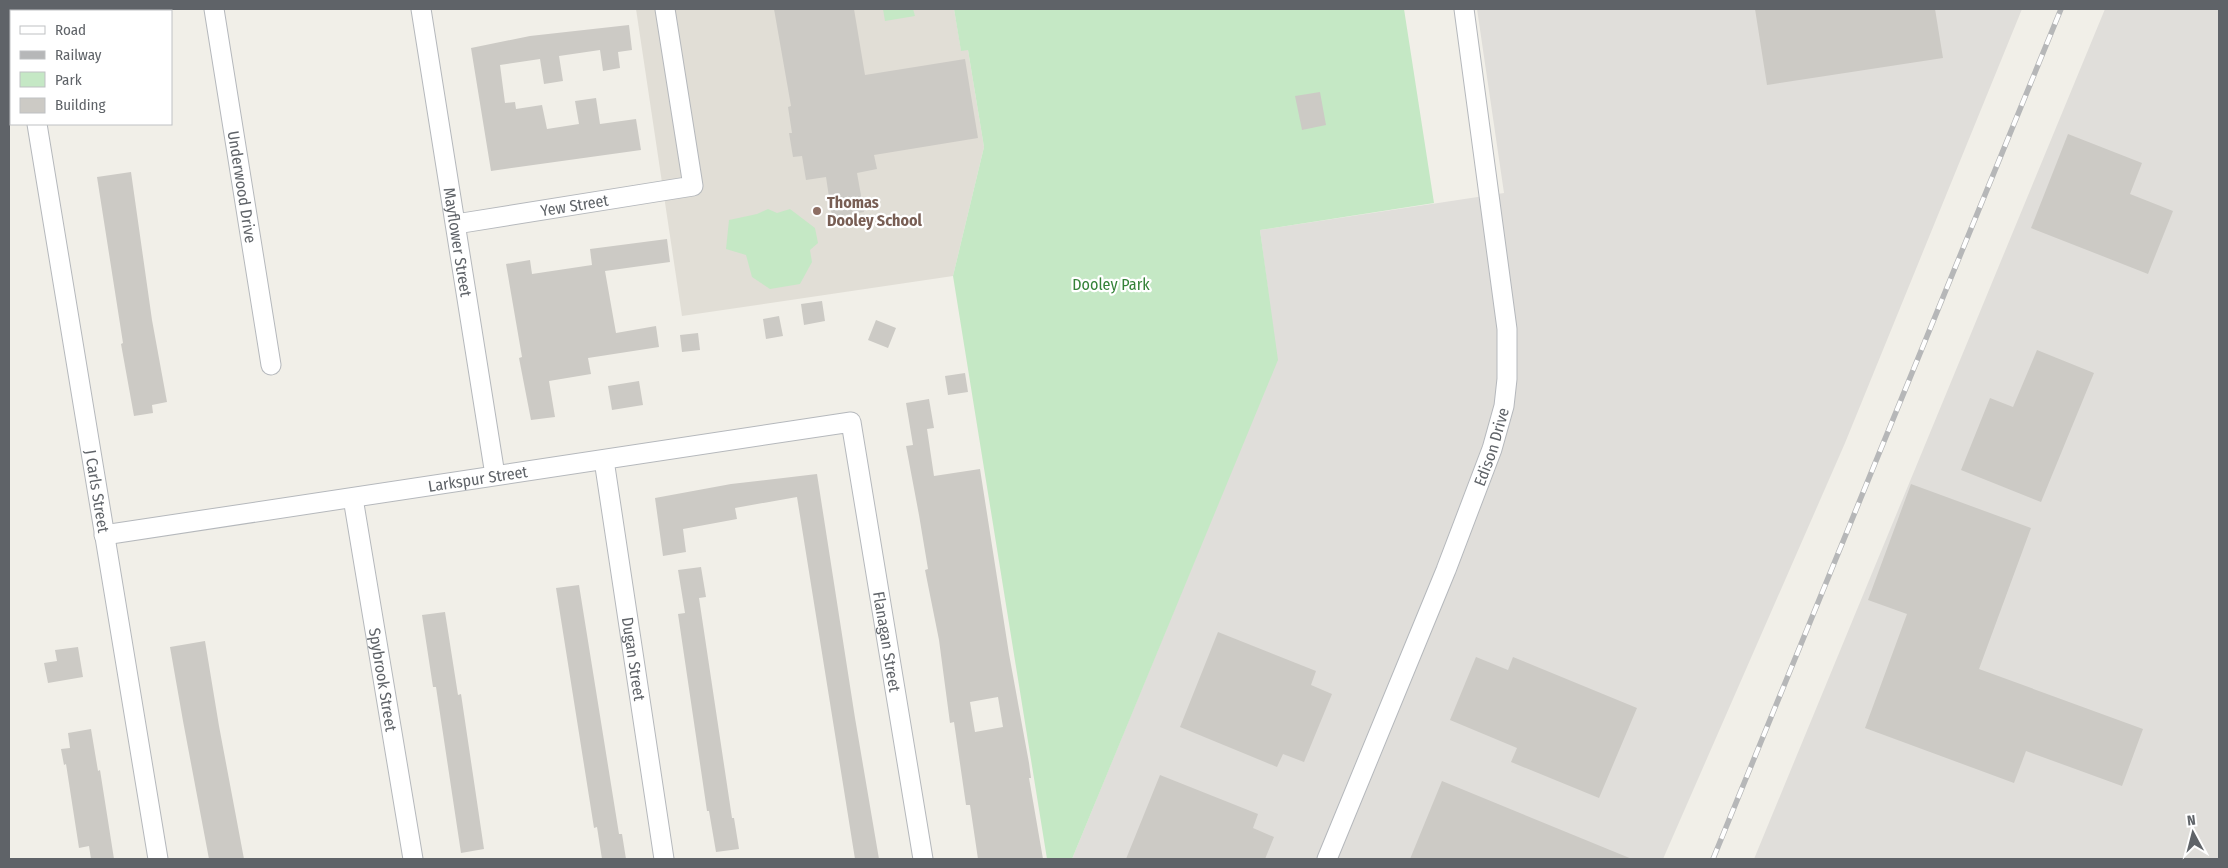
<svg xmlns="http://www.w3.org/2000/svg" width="2228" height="868" viewBox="0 0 2228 868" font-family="'Fira Sans Condensed',sans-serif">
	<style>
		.industrial { fill: #e0deda }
		.education { fill: #e1ded6 }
		.green { fill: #c5e8c5 }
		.building { fill: #cccac5; fill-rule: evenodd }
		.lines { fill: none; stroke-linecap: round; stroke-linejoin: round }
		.minor-casing { stroke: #b5b8bc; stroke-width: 21 }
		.minor { stroke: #fff; stroke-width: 19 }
		.rail-casing { stroke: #b6b7b8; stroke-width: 5.5 }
		.rail { stroke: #fff; stroke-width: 4; stroke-dasharray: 11; stroke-linecap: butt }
		.education-dot { fill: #8d6e63; stroke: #fff; stroke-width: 2 }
		.labels { text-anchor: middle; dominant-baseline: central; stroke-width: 4.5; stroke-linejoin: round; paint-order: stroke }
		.street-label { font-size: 16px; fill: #5f6368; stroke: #fff }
		.education-label { font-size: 16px; font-weight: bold; fill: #785e54; stroke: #fff; text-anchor: start }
		.park-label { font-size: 16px; fill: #348238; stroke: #fff }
	</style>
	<rect width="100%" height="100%" fill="#f1efe8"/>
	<path class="industrial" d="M 1477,9 L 2022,9 L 1845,443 L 1663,859 L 1072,859 L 1277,360 L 1260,230 L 1504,193 Z
		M 2105,9 L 2219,9 L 2219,859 L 1754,859 Z"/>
	<path class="education" d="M 636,9 L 954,9 L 961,50 L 968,50 L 984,147 L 953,276 L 682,316 Z"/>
	<path class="green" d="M 883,9 L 913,9 L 915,16 L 885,21 Z
		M 954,9 L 1404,9 L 1434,203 L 1260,230 L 1278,360 L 1072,859 L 1047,859 L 953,276 L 984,147 L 968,50 L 961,51 Z
		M 768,209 L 777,213 L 790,209 L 815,228 L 818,243 L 810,250 L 812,262 L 800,284 L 770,289 L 752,277 L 746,255 L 726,249 L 729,220 L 757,214 Z"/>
	<path class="building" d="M 774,9 L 854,9 L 865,75 L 965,59 L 978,138 L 874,155 L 877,169 L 857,173 L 864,212 L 832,217 L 826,177 L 806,180 L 802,156 L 793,157 L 789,133 L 792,133 L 788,107 L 791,106 Z
		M 1755,9 L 1935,9 L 1943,58 L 1767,85 Z
		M 629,25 L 632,50 L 618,52 L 620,68 L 603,71 L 600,50 L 559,56 L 563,81 L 544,84 L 540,59 L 500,65 L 505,103 L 515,102 L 516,109 L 542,105 L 547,129 L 579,124 L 575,101 L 596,98 L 600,124 L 636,119 L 641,150 L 491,171 L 471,48 L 530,36 Z
		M 1320,92 L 1326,125 L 1302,130 L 1295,96 Z
		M 2068,134 L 2142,163 L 2130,194 L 2173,211 L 2148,274 L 2031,228 Z
		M 131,172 L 152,320 L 167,402 L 152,405 L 153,413 L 134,416 L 121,344 L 123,343 L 97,177 Z
		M 667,239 L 670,262 L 605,271 L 616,333 L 656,326 L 659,347 L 588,358 L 591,374 L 549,381 L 555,417 L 531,420 L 519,358 L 522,357 L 506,264 L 530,260 L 532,274 L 592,265 L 590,249 Z
		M 822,301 L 825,321 L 804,325 L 801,304 Z
		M 779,316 L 783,336 L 766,339 L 763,319 Z
		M 876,320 L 896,328 L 888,348 L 868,340 Z
		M 698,333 L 700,350 L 682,352 L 680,335 Z
		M 2037,350 L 2094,373 L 2041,502 L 1961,470 L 1990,398 L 2013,407 Z
		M 965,373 L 968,392 L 948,395 L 945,376 Z
		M 639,381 L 643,405 L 612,410 L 608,386 Z
		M 929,399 L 934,428 L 927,429 L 934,476 L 980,469 L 1009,654 L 1029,763 L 1031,778 L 1029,778 L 1043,859 L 978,859 L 970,805 L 966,805 L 954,722 L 950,723 L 939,640 L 925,570 L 928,569 L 919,515 L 906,446 L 913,445 L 906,403 ZM 998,697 L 1003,727 L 975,732 L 970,702 Z
		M 817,474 L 855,718 L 879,859 L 855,859 L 797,497 L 735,508 L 737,519 L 683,529 L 686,552 L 663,556 L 655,498 L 731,484 Z
		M 1911,484 L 2031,528 L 1979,669 L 2143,729 L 2122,786 L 2026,751 L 2014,783 L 1865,728 L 1907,614 L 1868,600 Z
		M 701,567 L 706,597 L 699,598 L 732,818 L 734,818 L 739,849 L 716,852 L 709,811 L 707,811 L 678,614 L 685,613 L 678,570 Z
		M 579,585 L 619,834 L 622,834 L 626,859 L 602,859 L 597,827 L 594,828 L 556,588 Z
		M 445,612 L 458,695 L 461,694 L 484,849 L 461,853 L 436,687 L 433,687 L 422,615 Z
		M 1218,632 L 1316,671 L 1311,685 L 1332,694 L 1304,762 L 1283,754 L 1277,767 L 1180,727 Z
		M 205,641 L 219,726 L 244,859 L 209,859 L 183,721 L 170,647 Z
		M 78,647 L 83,677 L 48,683 L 44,663 L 57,661 L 55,650 Z
		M 1476,657 L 1508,670 L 1513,657 L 1637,708 L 1599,798 L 1511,762 L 1517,748 L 1450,720 Z
		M 91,729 L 98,771 L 100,770 L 114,859 L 91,859 L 89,846 L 79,848 L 66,764 L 64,765 L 61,749 L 70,748 L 68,733 Z
		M 1160,775 L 1258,814 L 1253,828 L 1274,837 L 1265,859 L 1126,859 Z
		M 1442,781 L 1632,859 L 1410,859 Z"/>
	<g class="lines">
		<g class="minor-casing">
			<g id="minor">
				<path d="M 19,9 L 19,11"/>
				<path id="s1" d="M 214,9 L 271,365"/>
				<path id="s2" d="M 421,9 L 495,475"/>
				<path d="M 9,102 L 11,102"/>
				<path id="s3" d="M 37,124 L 158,859"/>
				<path id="s4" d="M 456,224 L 693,186 L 665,9"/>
				<path id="s5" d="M 604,460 L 664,859"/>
				<path id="s6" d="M 353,498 L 413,859"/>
				<path id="s7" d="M 104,535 L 851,422 L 923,859"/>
				<path id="s8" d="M 1327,859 L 1446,570 L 1492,449 L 1504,406 L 1507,379 L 1507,329 L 1464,9"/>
			</g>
		</g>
		<use href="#minor" class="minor"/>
		<g class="rail-casing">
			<path id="rail" d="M 1713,859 L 2061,9"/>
		</g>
		<use href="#rail" class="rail"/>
	</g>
	<circle class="education-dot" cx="817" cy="211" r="5"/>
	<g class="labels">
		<g class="street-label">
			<text stroke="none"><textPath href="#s1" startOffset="180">Underwood Drive</textPath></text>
			<text stroke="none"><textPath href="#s4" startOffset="120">Yew Street</textPath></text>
			<text stroke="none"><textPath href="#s2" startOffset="236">Mayflower Street</textPath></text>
			<text stroke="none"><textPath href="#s8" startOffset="444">Edison Drive</textPath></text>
			<text stroke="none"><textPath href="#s7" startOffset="378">Larkspur Street</textPath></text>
			<text stroke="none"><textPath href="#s3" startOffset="372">J Carls Street</textPath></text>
			<text stroke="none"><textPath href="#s7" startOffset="978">Flanagan Street</textPath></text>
			<text stroke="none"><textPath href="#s5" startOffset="201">Dugan Street</textPath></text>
			<text stroke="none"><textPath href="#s6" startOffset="184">Spybrook Street</textPath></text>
		</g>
		<g class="education-label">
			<text x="827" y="202">Thomas<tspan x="827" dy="18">Dooley School</tspan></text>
		</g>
		<g class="park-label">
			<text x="1111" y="284">Dooley Park</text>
		</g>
	</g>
	<rect width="2228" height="868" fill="none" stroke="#5f6368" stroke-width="20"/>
	<rect x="10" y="10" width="162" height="115" fill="#ffffff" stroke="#bfc1c3"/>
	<rect x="20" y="26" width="25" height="8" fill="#ffffff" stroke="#bfc1c3"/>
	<text x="55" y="35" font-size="15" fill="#5f6368">Road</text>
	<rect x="20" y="51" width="25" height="8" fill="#b6b7b8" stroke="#bfc1c3"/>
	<text x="55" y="60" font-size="15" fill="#5f6368">Railway</text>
	<rect x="20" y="72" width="25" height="15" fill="#c5e8c5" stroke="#bfc1c3"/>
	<text x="55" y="85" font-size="15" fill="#5f6368">Park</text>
	<rect x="20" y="98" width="25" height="15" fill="#cccac5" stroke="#bfc1c3"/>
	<text x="55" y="110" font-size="15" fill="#5f6368">Building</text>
	<g transform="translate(2193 833) rotate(353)" stroke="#ffffff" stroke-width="4" paint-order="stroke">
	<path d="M0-4L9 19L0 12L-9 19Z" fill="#5f6368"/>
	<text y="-8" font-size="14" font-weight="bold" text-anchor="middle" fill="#5f6368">N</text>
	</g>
</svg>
